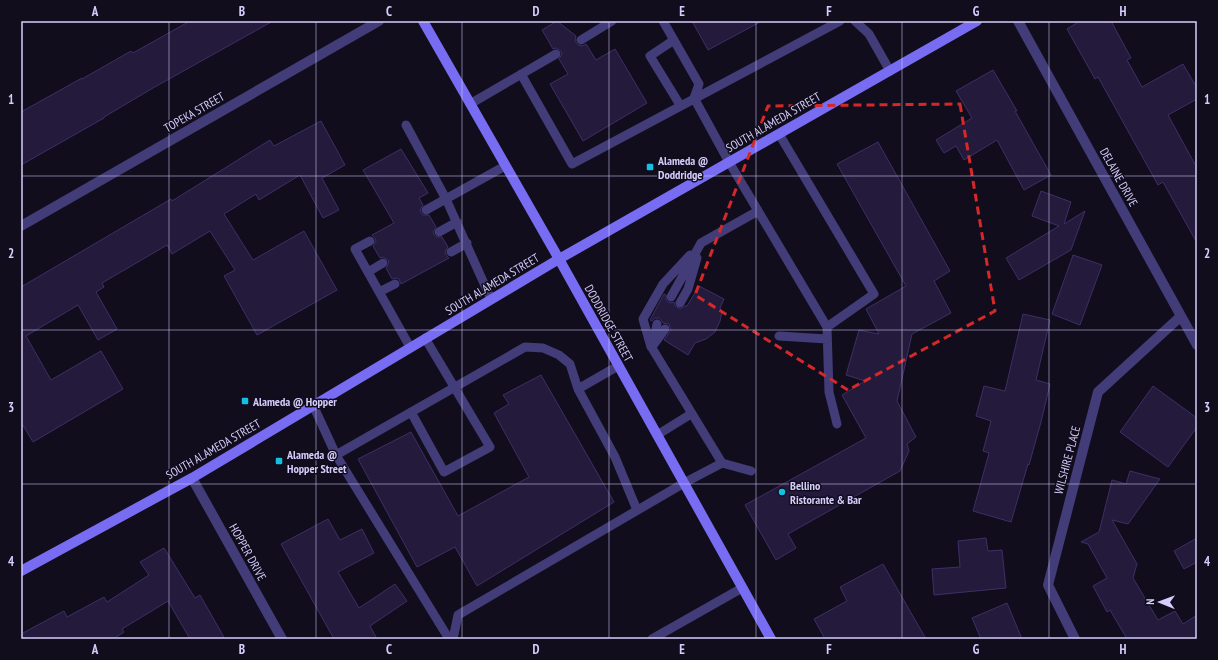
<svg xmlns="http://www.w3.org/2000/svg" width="1218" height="660" viewBox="0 0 1218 660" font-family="'PT Sans Narrow',sans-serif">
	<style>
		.building { fill: #241b3c; stroke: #3d2f66 }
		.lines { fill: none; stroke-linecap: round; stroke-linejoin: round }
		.service { stroke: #423c78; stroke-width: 9 }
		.minor { stroke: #423c78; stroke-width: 10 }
		.secondary { stroke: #786df2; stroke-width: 10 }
		.marked { fill: none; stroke: #d62828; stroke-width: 3; stroke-dasharray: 8 5; stroke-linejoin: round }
		.grid { fill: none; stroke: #d5cdfb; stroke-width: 1; stroke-opacity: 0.55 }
		.poi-dot { fill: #13c0e1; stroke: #110d1d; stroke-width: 1.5 }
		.labels { text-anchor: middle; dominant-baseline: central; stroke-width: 3; stroke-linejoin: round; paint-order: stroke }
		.street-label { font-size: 12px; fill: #d5cdfb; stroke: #110d1d }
		.poi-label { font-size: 12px; font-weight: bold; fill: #d5cdfb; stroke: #110d1d; text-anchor: start }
		.neatline { fill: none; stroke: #d5cdfb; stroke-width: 1.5 }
		.grid-label { font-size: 13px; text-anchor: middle; font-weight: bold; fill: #d5cdfb }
	</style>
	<rect width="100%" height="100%" fill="#110d1d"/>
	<path class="building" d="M 190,21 L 273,21 L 153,88 L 104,117 L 104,118 L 21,165 L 21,112 L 82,78 L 82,79 L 131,51 L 133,53 Z
		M 557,21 L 576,36 L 575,41 L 578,45 L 582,46 L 586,44 L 596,60 L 615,49 L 647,103 L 583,141 L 550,84 L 568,74 L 559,59 L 562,54 L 561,51 L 556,48 L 553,49 L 542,30 Z
		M 692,21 L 762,21 L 708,50 Z
		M 1080,21 L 1111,21 L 1131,58 L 1127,60 L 1142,87 L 1183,64 L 1197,88 L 1197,99 L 1168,115 L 1197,168 L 1197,243 L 1163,182 L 1158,185 L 1098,77 L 1095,79 L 1067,29 Z
		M 993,70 L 1017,111 L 1015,111 L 1051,175 L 1024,190 L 997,140 L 964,160 L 956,146 L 944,153 L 936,140 L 972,118 L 956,91 Z
		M 321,121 L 345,165 L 322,178 L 339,210 L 323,218 L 300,175 L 259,200 L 256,194 L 224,214 L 253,260 L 304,231 L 337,290 L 257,335 L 224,276 L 235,270 L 210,231 L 172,254 L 167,245 L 102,283 L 104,287 L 96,292 L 117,329 L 98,340 L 78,305 L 26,336 L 51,380 L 101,351 L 123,389 L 33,442 L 21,422 L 21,287 L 171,199 L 172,201 L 270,140 L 274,146 Z
		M 878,142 L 950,271 L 934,281 L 951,313 L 912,334 L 897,401 L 916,437 L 907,444 L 909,451 L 900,471 L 788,534 L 796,548 L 776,560 L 745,505 L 866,438 L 842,395 L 865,381 L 846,375 L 859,330 L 879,334 L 866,309 L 906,286 L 837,164 Z
		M 401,149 L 428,193 L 419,198 L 423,205 L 420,210 L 421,213 L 423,215 L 429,215 L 436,227 L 433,232 L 434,235 L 436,237 L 442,237 L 448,247 L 445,252 L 446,255 L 449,258 L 401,284 L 399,279 L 396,278 L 392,279 L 386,268 L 389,263 L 388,260 L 383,257 L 380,258 L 373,246 L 376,241 L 375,238 L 372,235 L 394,223 L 363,170 Z
		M 1041,191 L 1071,202 L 1064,224 L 1085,211 L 1071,250 L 1019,280 L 1006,258 L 1059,226 L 1032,216 Z
		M 1073,255 L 1102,265 L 1080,325 L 1052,314 Z
		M 699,286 L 724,299 L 720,308 L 722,312 L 720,321 L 715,332 L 706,339 L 695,343 L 688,355 L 664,340 L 671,330 L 669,324 L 663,323 L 661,320 L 659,318 L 655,318 L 652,321 L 650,320 L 664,294 L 666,295 L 666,300 L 668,302 L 671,303 L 674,302 L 675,306 L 680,309 L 685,306 L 687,306 Z
		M 1023,314 L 1050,320 L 1036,380 L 1050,384 L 1041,422 L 1029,465 L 1028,464 L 1011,522 L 973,511 L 989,453 L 983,451 L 991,421 L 976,416 L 984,386 L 1005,391 Z
		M 541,375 L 614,502 L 477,586 L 455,547 L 417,567 L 358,459 L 411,432 L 458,516 L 529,477 L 494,413 L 509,404 L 503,395 Z
		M 1153,386 L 1197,418 L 1197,427 L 1168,467 L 1120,432 Z
		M 1130,471 L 1160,479 L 1128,524 L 1112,520 L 1137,564 L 1133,578 L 1158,620 L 1175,611 L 1183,624 L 1197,615 L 1197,639 L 1127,639 L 1110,610 L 1107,612 L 1093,586 L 1107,578 L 1088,544 L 1081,542 L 1099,532 L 1112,480 L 1126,484 Z
		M 328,519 L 340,540 L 362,529 L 374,553 L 338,572 L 359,608 L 395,584 L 407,601 L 370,626 L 377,639 L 334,639 L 281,544 Z
		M 986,538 L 988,551 L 1002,550 L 1006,588 L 934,595 L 932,569 L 960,567 L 958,541 Z
		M 1197,538 L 1197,562 L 1184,569 L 1174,551 Z
		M 164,548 L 195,598 L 200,595 L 225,639 L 190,639 L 168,601 L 122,629 L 124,632 L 113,639 L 21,639 L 21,634 L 64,611 L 67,617 L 104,597 L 107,602 L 149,575 L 140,562 Z
		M 883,564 L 926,639 L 825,639 L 814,619 L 847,601 L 840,587 Z
		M 1007,603 L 1022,639 L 981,639 L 972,618 Z"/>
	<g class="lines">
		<path class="service" d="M 663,21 L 699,84 L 694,98 L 729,162 L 827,327
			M 855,21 L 869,34 L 890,71
			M 581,40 L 612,21
			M 674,40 L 650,56 L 680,105
			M 521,74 L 572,164 L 840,21
			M 470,104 L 556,54
			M 406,125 L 446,199 L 491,299
			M 779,134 L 874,294 L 827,327 L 829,392 L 837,424
			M 426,210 L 505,166
			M 439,232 L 457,222
			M 370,241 L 355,249 L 410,347
			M 451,252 L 467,243
			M 368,272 L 383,263
			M 379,292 L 395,284
			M 671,297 L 701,243 L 758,211
			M 680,303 L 688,289 L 697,258
			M 657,324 L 652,348 L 722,463
			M 779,336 L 827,339
			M 654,344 L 665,329
			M 651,347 L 643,319 L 663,284 L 690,255
			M 618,366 L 578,389 L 615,457 L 637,510
			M 313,405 L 336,455 L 449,639
			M 411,412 L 444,472 L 490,447 L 425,338
			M 657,435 L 691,414
			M 336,455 L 525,347 L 543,348 L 559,355 L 570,364 L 578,389
			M 453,639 L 458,615 L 684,483 L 722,463 L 751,471
			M 652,639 L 742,588"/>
		<path class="minor" d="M 1018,21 L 1197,345
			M 21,226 L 379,21
			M 192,478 L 282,639
			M 1075,639 L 1048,585 L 1098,392 L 1180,317"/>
		<path class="secondary" d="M 423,21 L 559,259 L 771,639
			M 21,571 L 192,478 L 559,259 L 977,21"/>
	</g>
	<path class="marked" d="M 960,104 L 995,311 L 848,390 L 695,295 L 768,106 Z"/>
	<path class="grid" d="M 169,21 L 169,639M 316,21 L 316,639M 462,21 L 462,639M 609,21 L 609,639M 756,21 L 756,639M 902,21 L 902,639M 1049,21 L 1049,639M 21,176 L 1197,176M 21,330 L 1197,330M 21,484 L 1197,484"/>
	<g class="poi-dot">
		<rect x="646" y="163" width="8" height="8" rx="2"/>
		<rect x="241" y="397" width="8" height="8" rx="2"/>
		<rect x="275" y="457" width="8" height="8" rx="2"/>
		<circle cx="782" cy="492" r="4"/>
	</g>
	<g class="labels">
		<g class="street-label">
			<text transform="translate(194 112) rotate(-30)">TOPEKA STREET</text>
			<text transform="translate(773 122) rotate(-30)">SOUTH ALAMEDA STREET</text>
			<text transform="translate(1119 177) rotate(61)">DELAINE DRIVE</text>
			<text transform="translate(492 284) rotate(-31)">SOUTH ALAMEDA STREET</text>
			<text transform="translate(609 323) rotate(61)">DODDRIDGE STREET</text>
			<text transform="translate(213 449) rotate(-30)">SOUTH ALAMEDA STREET</text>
			<text transform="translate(1067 460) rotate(-75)">WILSHIRE PLACE</text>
			<text transform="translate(248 552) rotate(61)">HOPPER DRIVE</text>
		</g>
		<g class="poi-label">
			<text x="658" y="160">Alameda @<tspan x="658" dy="14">Doddridge</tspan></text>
			<text x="253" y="401">Alameda @ Hopper</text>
			<text x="287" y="454">Alameda @<tspan x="287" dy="14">Hopper Street</tspan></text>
			<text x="790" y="485">Bellino<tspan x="790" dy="14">Ristorante &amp; Bar</tspan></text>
		</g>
	</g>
	<rect width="1218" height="660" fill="none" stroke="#110d1d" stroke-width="44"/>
	<g transform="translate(1160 602) rotate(271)" stroke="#110d1d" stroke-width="3" paint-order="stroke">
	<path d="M0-3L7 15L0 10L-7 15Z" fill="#d5cdfb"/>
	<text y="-6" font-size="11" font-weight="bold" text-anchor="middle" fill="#d5cdfb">N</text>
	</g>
	<rect x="22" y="22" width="1174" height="616" class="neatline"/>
	<g class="grid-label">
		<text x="95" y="16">A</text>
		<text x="242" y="16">B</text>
		<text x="389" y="16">C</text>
		<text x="536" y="16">D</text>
		<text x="682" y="16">E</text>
		<text x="829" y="16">F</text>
		<text x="976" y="16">G</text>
		<text x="1123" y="16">H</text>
		<text x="11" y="104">1</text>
		<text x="1207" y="104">1</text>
		<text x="11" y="258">2</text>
		<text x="1207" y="258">2</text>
		<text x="11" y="412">3</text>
		<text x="1207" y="412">3</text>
		<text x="11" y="566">4</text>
		<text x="1207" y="566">4</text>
		<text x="95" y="654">A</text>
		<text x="242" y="654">B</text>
		<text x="389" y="654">C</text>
		<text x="536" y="654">D</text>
		<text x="682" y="654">E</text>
		<text x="829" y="654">F</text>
		<text x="976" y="654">G</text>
		<text x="1123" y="654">H</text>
	</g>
</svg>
